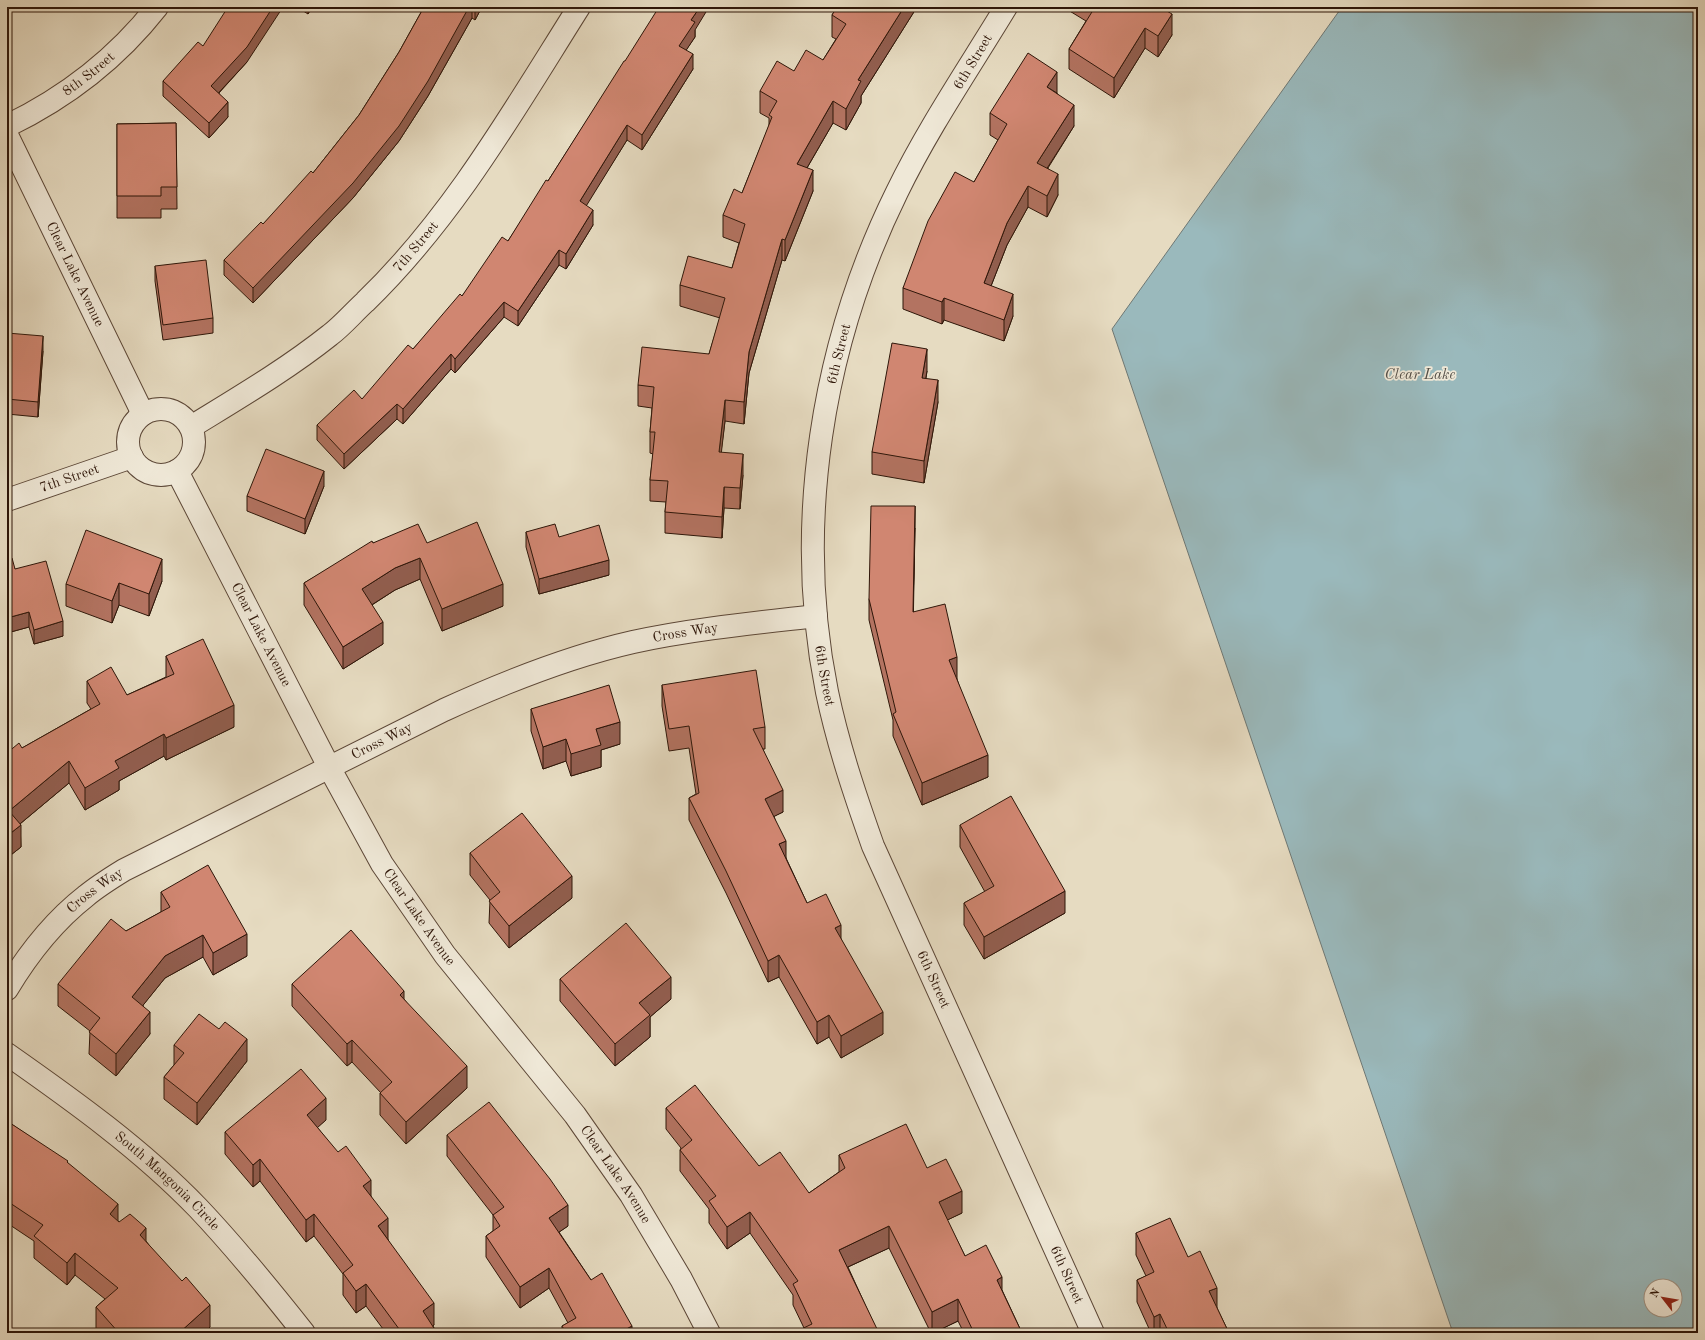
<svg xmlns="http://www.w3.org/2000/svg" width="1705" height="1340" viewBox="0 0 1705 1340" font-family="'Old Standard TT',serif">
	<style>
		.water { fill: #9ab9bc; stroke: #6f7874; fill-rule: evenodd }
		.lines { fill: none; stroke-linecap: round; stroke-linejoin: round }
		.minor-casing { stroke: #5c4737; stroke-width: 24 }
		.minor { stroke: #efe8d7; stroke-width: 22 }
		.wall { fill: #b37361; stroke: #2e1609 }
		.shaded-wall { fill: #925e4f; stroke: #2e1609 }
		.building { fill: #d08671; stroke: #2e1609 }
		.labels { text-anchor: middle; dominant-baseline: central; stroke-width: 3.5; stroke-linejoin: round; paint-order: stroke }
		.street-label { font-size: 14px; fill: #2e1609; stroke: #efe8d7 }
		.water-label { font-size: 15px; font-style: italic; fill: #544f48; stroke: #efe8d7 }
	</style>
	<rect width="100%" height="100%" fill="#e6dbc1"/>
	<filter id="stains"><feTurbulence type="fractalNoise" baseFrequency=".005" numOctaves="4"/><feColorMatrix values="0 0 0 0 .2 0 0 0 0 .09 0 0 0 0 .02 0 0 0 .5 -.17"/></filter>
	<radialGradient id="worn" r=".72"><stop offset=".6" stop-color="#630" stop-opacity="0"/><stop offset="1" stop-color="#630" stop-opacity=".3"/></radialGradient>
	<path class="water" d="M 1342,7 L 1698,7 L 1698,1333 L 1453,1333 L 1112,329 ZM 1651,1286 L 1675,1286 L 1675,1310 L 1651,1310 Z"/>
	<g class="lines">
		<g class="minor-casing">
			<g id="minor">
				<path id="s1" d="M 1006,7 C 969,68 928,128 897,192 C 822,344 793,524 827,692 C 838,745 855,795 873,846 L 1093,1333"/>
				<path id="s2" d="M 7,126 C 65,98 117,58 157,7"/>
				<path id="s3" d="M 7,135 L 143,414"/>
				<circle cx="161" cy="442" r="33"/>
				<path id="s4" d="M 191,427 C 238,398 286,370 330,335 C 342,326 353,313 365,302 C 453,217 514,110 579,7"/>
				<path id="s5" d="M 177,471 L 329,767 L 382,864 L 445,955 L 575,1115 L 631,1195 L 681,1279 L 709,1333"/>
				<path id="s6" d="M 7,500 L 132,457"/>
				<path id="s7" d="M 7,989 C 28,954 54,921 86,896 C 98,886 111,878 124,870 L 444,710 C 505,682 567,657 633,642 C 693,629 755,623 816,616"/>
				<path id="s8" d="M 7,1054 C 74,1101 141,1149 198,1208 C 236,1248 270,1290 304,1333"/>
			</g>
		</g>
		<use href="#minor" class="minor"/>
	</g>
	<path class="wall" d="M 297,7 L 312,7 L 308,14 Z
		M 424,7 L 482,7 L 475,20 L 472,18 L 428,96 L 399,141 L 353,198 L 253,303 L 224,275 L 224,260 L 263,224 L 313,173 L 359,115 L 399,52 Z
		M 837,7 L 917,7 L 861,96 L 861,103 L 846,130 L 833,123 L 807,168 L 813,191 L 785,261 L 782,260 L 749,373 L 744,424 L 725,421 L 721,452 L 743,475 L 740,509 L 724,508 L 722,538 L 665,533 L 665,512 L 666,502 L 650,501 L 650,480 L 653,454 L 650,453 L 650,432 L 652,408 L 638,406 L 638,385 L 709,354 L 720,318 L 680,306 L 680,285 L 732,268 L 739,243 L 723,237 L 723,215 L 742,193 L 769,126 L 769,118 L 760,113 L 760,91 L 794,71 L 823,60 L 836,39 L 832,37 L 832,15 Z
		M 1068,7 L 1160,7 L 1172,35 L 1158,57 L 1145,48 L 1114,98 L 1069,69 L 1069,49 L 1086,21 L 1068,10 Z
		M 695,30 L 695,37 L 686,50 L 693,69 L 642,150 L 627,140 L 586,205 L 593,225 L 566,269 L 559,265 L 518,326 L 504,317 L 455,373 L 451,369 L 403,424 L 397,419 L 344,469 L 317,440 L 317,425 L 362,399 L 413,349 L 462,296 L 508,241 L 548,181 L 625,61 Z
		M 247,62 L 219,93 L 228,117 L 209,138 L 163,96 L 163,81 Z
		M 1057,93 L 1074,126 L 1048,168 L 1058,195 L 1047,217 L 1028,207 L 1007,245 L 991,286 L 1013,316 L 1004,341 L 944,320 L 942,324 L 903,309 L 903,288 L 974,182 L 998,140 L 990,135 L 990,113 Z
		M 176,123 L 177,209 L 161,209 L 161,218 L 117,218 L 117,124 Z
		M 155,266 L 213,318 L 213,333 L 163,340 L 155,281 Z
		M 7,333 L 43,351 L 38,417 L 7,414 Z
		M 927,371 L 926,378 L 938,402 L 924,483 L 872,474 L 872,452 Z
		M 324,486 L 305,534 L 247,511 L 247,496 Z
		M 915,528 L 913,612 L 957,679 L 988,777 L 922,805 L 893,736 L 893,720 L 869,620 L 869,599 Z
		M 526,532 L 559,537 L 609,575 L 539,594 L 526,547 Z
		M 373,543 L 427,543 L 503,606 L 442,631 L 420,579 L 395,590 L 372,605 L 383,644 L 343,669 L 304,605 L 304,583 Z
		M 7,559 L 15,569 L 63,636 L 34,644 L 29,627 L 7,633 Z
		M 162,581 L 149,616 L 119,605 L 112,623 L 66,606 L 66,584 Z
		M 166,656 L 234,727 L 166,760 L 164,756 L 119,781 L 119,790 L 85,810 L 69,783 L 20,824 L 21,847 L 7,858 L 22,748 L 91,709 L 87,703 L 87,681 L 127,695 L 166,677 Z
		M 662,685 L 765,727 L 765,749 L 763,749 L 783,812 L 774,816 L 786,858 L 807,903 L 841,939 L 883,1034 L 841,1058 L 829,1037 L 817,1044 L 779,977 L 768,982 L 726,893 L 689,820 L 689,798 L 696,794 L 689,748 L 669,751 L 662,706 Z
		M 531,709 L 620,744 L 601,750 L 601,767 L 571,776 L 566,761 L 543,769 L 531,731 Z
		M 960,825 L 1065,913 L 984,959 L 964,925 L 964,903 L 985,892 L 960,847 Z
		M 470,853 L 572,898 L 509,948 L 489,923 L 490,900 L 470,875 Z
		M 161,892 L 247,956 L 213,975 L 203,957 L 165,978 L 143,1005 L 150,1034 L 116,1076 L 89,1054 L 90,1031 L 58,1006 L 58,984 L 126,931 L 161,912 Z
		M 560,979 L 671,999 L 650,1017 L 650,1037 L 615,1066 L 560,1001 Z
		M 292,984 L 404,999 L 467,1088 L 406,1144 L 380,1115 L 380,1093 L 381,1093 L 352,1062 L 347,1066 L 292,1006 Z
		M 174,1045 L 247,1061 L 197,1125 L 164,1099 L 164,1077 L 174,1065 Z
		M 666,1108 L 759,1166 L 809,1193 L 839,1172 L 839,1155 L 927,1168 L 962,1213 L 947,1220 L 965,1256 L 1002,1290 L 1022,1333 L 964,1333 L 958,1321 L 933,1333 L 931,1333 L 889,1248 L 848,1267 L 878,1333 L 804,1328 L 793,1305 L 793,1295 L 750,1233 L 727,1249 L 709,1223 L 709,1209 L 680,1171 L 680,1150 L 681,1148 L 666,1129 Z
		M 326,1120 L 317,1127 L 371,1196 L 388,1240 L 434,1325 L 433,1326 L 437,1333 L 386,1333 L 366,1306 L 356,1313 L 343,1295 L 343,1274 L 314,1236 L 306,1242 L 260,1181 L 253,1187 L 225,1154 L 225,1132 Z
		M 7,1121 L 68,1163 L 118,1221 L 146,1241 L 210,1327 L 204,1333 L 100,1333 L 96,1329 L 96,1307 L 105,1299 L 75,1275 L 67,1285 L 34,1258 L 34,1241 L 7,1223 Z
		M 447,1135 L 568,1226 L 559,1232 L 591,1280 L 632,1333 L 562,1333 L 562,1326 L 568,1323 L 549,1288 L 520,1308 L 486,1257 L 486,1236 L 493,1231 L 493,1215 L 447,1156 Z
		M 1136,1233 L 1188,1257 L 1217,1308 L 1229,1333 L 1151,1333 L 1137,1302 L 1137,1280 L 1146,1276 L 1136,1255 Z"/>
	<path class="shaded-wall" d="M 273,7 L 283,7 L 247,62 L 211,101 L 211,86 Z
		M 308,7 L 312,7 L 308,14 Z
		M 469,7 L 472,7 L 472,18 L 428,96 L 399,141 L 353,198 L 253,303 L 253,288 Z
		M 475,7 L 482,7 L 475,20 Z
		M 700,7 L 709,7 L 695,30 L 695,37 L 679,61 L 679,46 L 691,20 Z
		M 904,7 L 917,7 L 861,96 L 861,103 L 846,130 L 846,109 L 858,80 Z
		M 1172,14 L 1172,35 L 1158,57 L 1158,36 Z
		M 1145,28 L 1145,48 L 1114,98 L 1114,78 Z
		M 693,54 L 693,69 L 642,150 L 642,135 Z
		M 1057,72 L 1057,93 L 1047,87 Z
		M 833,101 L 833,123 L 797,185 L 797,164 Z
		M 228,102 L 228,117 L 209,138 L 209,123 Z
		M 1074,105 L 1074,126 L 1037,184 L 1037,163 Z
		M 627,125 L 627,140 L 580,216 L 580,201 Z
		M 813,170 L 813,191 L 785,261 L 785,240 Z
		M 1058,174 L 1058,195 L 1047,217 L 1047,196 Z
		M 1028,186 L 1028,207 L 1007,245 L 984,304 L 984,283 L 1007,223 Z
		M 593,210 L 593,225 L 566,269 L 566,254 Z
		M 782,239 L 782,260 L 749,373 L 744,424 L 744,402 L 749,352 Z
		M 559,250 L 559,265 L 518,326 L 518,311 Z
		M 1013,294 L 1013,316 L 1004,341 L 1004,320 Z
		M 944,298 L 944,320 L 942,324 L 942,302 Z
		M 504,302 L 504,317 L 455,373 L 455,359 Z
		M 43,336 L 43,351 L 38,417 L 38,402 Z
		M 927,349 L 927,371 L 922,400 L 922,378 Z
		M 451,354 L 451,369 L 403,424 L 403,409 Z
		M 938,380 L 938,402 L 924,483 L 924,461 Z
		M 725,400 L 725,421 L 719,473 L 719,452 Z
		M 397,404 L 397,419 L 344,469 L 344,454 Z
		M 743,454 L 743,475 L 740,509 L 740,488 Z
		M 324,471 L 324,486 L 305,534 L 305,519 Z
		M 724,487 L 724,508 L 722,538 L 722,517 Z
		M 915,506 L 915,528 L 913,634 L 913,612 Z
		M 420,558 L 420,579 L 395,590 L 362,611 L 362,589 L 395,568 Z
		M 162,559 L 162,581 L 149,616 L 149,594 Z
		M 609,560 L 609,575 L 539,594 L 539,579 Z
		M 119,583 L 119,605 L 112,623 L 112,601 Z
		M 503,584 L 503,606 L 442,631 L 442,609 Z
		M 29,612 L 29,627 L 7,633 L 7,618 Z
		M 63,621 L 63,636 L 34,644 L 34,630 Z
		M 383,622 L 383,644 L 343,669 L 343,647 Z
		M 957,657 L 957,679 L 949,682 L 949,660 Z
		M 234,705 L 234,727 L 166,760 L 166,738 Z
		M 620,722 L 620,744 L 601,750 L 601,767 L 571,776 L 571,754 L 596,729 Z
		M 164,734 L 164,756 L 119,781 L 119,790 L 85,810 L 85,788 L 115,761 Z
		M 566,739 L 566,761 L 543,769 L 543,747 Z
		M 988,755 L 988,777 L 922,805 L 922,783 Z
		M 69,761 L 69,783 L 9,833 L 9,811 Z
		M 783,790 L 783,812 L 765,821 L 765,799 Z
		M 21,825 L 21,847 L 7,858 L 7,836 Z
		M 786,841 L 786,863 L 779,844 Z
		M 572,876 L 572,898 L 509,948 L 509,926 Z
		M 1065,891 L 1065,913 L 984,959 L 984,937 Z
		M 841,925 L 841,947 L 835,928 Z
		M 247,934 L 247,956 L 213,975 L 213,953 Z
		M 203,935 L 203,957 L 165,978 L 132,1019 L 132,997 L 165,956 Z
		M 779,955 L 779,977 L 768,982 L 768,961 Z
		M 671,977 L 671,999 L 650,1017 L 650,1037 L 615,1066 L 615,1044 L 639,1003 Z
		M 404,991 L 404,1013 L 400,995 Z
		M 150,1012 L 150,1034 L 116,1076 L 116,1054 Z
		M 883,1012 L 883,1034 L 841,1058 L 841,1036 Z
		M 829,1015 L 829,1037 L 817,1044 L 817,1022 Z
		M 247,1039 L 247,1061 L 197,1125 L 197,1103 Z
		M 352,1040 L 352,1062 L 347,1066 L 347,1044 Z
		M 467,1066 L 467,1088 L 406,1144 L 406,1122 Z
		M 326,1098 L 326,1120 L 307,1137 L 307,1115 Z
		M 260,1159 L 260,1181 L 253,1187 L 253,1165 Z
		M 371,1180 L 371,1202 L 363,1186 Z
		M 962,1191 L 962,1213 L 939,1224 L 939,1202 Z
		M 118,1204 L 118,1226 L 110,1214 Z
		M 568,1205 L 568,1226 L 549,1239 L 549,1218 Z
		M 750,1212 L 750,1233 L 727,1249 L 727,1227 Z
		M 314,1214 L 314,1236 L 306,1242 L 306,1220 Z
		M 388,1218 L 388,1240 L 378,1226 Z
		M 889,1226 L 889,1248 L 839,1271 L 839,1250 Z
		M 146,1228 L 146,1250 L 140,1235 Z
		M 75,1253 L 75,1275 L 67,1285 L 67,1263 Z
		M 549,1268 L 549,1288 L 520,1308 L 520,1287 Z
		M 1002,1277 L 1002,1299 L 997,1280 Z
		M 366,1284 L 366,1306 L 356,1313 L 356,1291 Z
		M 1217,1288 L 1217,1310 L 1209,1291 Z
		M 958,1299 L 958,1321 L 933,1333 L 932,1333 L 932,1312 Z
		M 434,1303 L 434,1325 L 423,1333 L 423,1311 Z
		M 210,1305 L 210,1327 L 204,1333 L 179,1333 Z
		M 1160,1314 L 1160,1333 L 1154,1333 L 1154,1317 Z
		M 632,1326 L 632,1333 L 619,1333 Z"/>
	<path class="building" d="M 228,7 L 273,7 L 247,47 L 211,86 L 228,102 L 209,123 L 163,81 L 198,42 L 203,46 Z
		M 424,7 L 469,7 L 428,81 L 399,126 L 353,183 L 253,288 L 224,260 L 261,222 L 263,224 L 311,171 L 313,173 L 359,115 L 399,52 Z
		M 659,7 L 700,7 L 691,20 L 695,22 L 679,46 L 693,54 L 642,135 L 627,125 L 580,201 L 593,210 L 566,254 L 559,250 L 518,311 L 504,302 L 455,359 L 451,354 L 403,409 L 397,404 L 344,454 L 317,425 L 354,390 L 362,399 L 408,345 L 413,349 L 460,294 L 462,296 L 502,237 L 508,241 L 546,180 L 548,181 L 624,61 L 625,61 Z
		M 837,7 L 904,7 L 858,80 L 861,81 L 846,109 L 833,101 L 797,164 L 813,170 L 785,240 L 782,239 L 749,352 L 744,402 L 725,400 L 719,452 L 743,454 L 740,488 L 724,487 L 722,517 L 665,512 L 668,481 L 650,480 L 655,432 L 650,432 L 654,387 L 638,385 L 642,347 L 709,354 L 725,298 L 680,285 L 688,256 L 732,268 L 745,224 L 723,215 L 734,189 L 742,193 L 772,117 L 769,115 L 777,101 L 760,91 L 777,61 L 794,71 L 806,50 L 823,60 L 846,24 L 832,15 Z
		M 1095,7 L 1160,7 L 1172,14 L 1158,36 L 1145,28 L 1114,78 L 1069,49 Z
		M 1028,53 L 1057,72 L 1047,87 L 1074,105 L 1037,163 L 1058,174 L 1047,196 L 1028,186 L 1007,223 L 984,283 L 1013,294 L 1004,320 L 944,298 L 942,302 L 903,288 L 928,221 L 955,172 L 974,182 L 1007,124 L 990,113 Z
		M 176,123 L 177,187 L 161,187 L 161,196 L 117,196 L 117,124 Z
		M 206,260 L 213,318 L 163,325 L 155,266 Z
		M 7,333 L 43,336 L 38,402 L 7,399 Z
		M 892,343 L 927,349 L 922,378 L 938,380 L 924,461 L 872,452 Z
		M 266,449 L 324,471 L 305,519 L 247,496 Z
		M 871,506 L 915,506 L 913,612 L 945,604 L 957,657 L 949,660 L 988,755 L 922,783 L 893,714 L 896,712 L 869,599 Z
		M 477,522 L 503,584 L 442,609 L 420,558 L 395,568 L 362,589 L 383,622 L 343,647 L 304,583 L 372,541 L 373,543 L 418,524 L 427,543 Z
		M 555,524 L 559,537 L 599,525 L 609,560 L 539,579 L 526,532 Z
		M 86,530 L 162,559 L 149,594 L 119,583 L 112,601 L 66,584 Z
		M 12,558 L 15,569 L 46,561 L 63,621 L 34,630 L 29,612 L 7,618 L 7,559 Z
		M 203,639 L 234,705 L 166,738 L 164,734 L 115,761 L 119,768 L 85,788 L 69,761 L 9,811 L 21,825 L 7,836 L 7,753 L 19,743 L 22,748 L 100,704 L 87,681 L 111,667 L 127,695 L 174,674 L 166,656 Z
		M 756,670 L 765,727 L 753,729 L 783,790 L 765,799 L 786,841 L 779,844 L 807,903 L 826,894 L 841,925 L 835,928 L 883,1012 L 841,1036 L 829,1015 L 817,1022 L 779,955 L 768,961 L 726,871 L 689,798 L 699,793 L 689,726 L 669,729 L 662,685 Z
		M 609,685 L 620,722 L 596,729 L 601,745 L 571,754 L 566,739 L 543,747 L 531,709 Z
		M 1011,796 L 1065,891 L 984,937 L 964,903 L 994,886 L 960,825 Z
		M 522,813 L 572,876 L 509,926 L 489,901 L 500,892 L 470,853 Z
		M 208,865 L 247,934 L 213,953 L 203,935 L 165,956 L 132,997 L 150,1012 L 116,1054 L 89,1032 L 100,1018 L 58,984 L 111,919 L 126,931 L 170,907 L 161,892 Z
		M 626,923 L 671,977 L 639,1003 L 650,1015 L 615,1044 L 560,979 Z
		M 351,930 L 404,991 L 400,995 L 467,1066 L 406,1122 L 380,1093 L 392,1082 L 352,1040 L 347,1044 L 292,984 Z
		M 199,1014 L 219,1029 L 225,1022 L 247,1039 L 197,1103 L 164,1077 L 184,1053 L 174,1045 Z
		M 301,1069 L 326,1098 L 307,1115 L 338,1152 L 346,1146 L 371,1180 L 363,1186 L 388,1218 L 378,1226 L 434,1303 L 423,1311 L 437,1333 L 402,1333 L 366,1284 L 356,1291 L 343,1273 L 353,1265 L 314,1214 L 306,1220 L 260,1159 L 253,1165 L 225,1132 Z
		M 695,1085 L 759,1166 L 780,1152 L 809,1193 L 845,1168 L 839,1155 L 906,1124 L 927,1168 L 946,1159 L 962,1191 L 939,1202 L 965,1256 L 986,1245 L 1002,1277 L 997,1280 L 1022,1333 L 974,1333 L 958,1299 L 932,1312 L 889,1226 L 839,1250 L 878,1331 L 874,1333 L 793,1333 L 812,1324 L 793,1284 L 798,1281 L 750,1212 L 727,1227 L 709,1201 L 716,1196 L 680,1150 L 692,1140 L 666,1108 Z
		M 489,1102 L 550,1179 L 568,1205 L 549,1218 L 591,1280 L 602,1273 L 632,1326 L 619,1333 L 566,1333 L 562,1326 L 576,1318 L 549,1268 L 520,1287 L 486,1236 L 500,1226 L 493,1215 L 504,1207 L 447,1135 Z
		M 7,1121 L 68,1161 L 67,1162 L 118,1204 L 110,1214 L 119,1222 L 130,1214 L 146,1228 L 140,1235 L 182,1281 L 186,1277 L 210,1305 L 179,1333 L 119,1333 L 96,1307 L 118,1288 L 75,1253 L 67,1263 L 34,1236 L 43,1225 L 7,1201 Z
		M 1170,1218 L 1188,1257 L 1200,1251 L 1217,1288 L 1209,1291 L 1229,1333 L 1169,1333 L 1160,1314 L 1154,1317 L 1137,1280 L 1154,1272 L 1136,1233 Z"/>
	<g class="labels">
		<g class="street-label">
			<text transform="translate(973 62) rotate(-59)">6th Street</text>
			<text stroke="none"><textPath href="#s2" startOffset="97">8th Street</textPath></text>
			<text stroke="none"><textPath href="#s4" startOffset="290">7th Street</textPath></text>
			<text stroke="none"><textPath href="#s3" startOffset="155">Clear Lake Avenue</textPath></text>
			<text transform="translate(839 354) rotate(-76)">6th Street</text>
			<text stroke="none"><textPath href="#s6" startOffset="66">7th Street</textPath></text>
			<text stroke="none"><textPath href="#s7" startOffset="781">Cross Way</textPath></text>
			<text stroke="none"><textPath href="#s5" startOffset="184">Clear Lake Avenue</textPath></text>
			<text stroke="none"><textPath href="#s1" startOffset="712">6th Street</textPath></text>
			<text stroke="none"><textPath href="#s7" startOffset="457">Cross Way</textPath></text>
			<text stroke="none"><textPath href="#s7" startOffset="133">Cross Way</textPath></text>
			<text stroke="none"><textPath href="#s5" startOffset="508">Clear Lake Avenue</textPath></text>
			<text stroke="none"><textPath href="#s1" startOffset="1036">6th Street</textPath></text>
			<text stroke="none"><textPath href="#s5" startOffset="832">Clear Lake Avenue</textPath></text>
			<text stroke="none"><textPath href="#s8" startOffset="205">South Mangonia Circle</textPath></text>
			<text stroke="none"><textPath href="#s1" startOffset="1360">6th Street</textPath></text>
		</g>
		<g class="water-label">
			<text x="1420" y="375">Clear Lake</text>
		</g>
	</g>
	<rect width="1705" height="1340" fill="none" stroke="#e6dbc1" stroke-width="24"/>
	<rect x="8" y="8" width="1689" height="1324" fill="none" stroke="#2e1609" stroke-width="2"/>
	<rect x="12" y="12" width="1681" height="1316" fill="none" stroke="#2e1609"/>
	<g transform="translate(1663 1298) rotate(301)"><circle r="19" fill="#efe8d7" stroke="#a29485"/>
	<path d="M0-3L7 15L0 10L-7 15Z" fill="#8f2418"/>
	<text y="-6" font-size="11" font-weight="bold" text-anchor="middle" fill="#2e1609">N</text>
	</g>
	<rect width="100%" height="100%" filter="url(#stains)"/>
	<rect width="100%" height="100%" fill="url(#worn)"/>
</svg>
